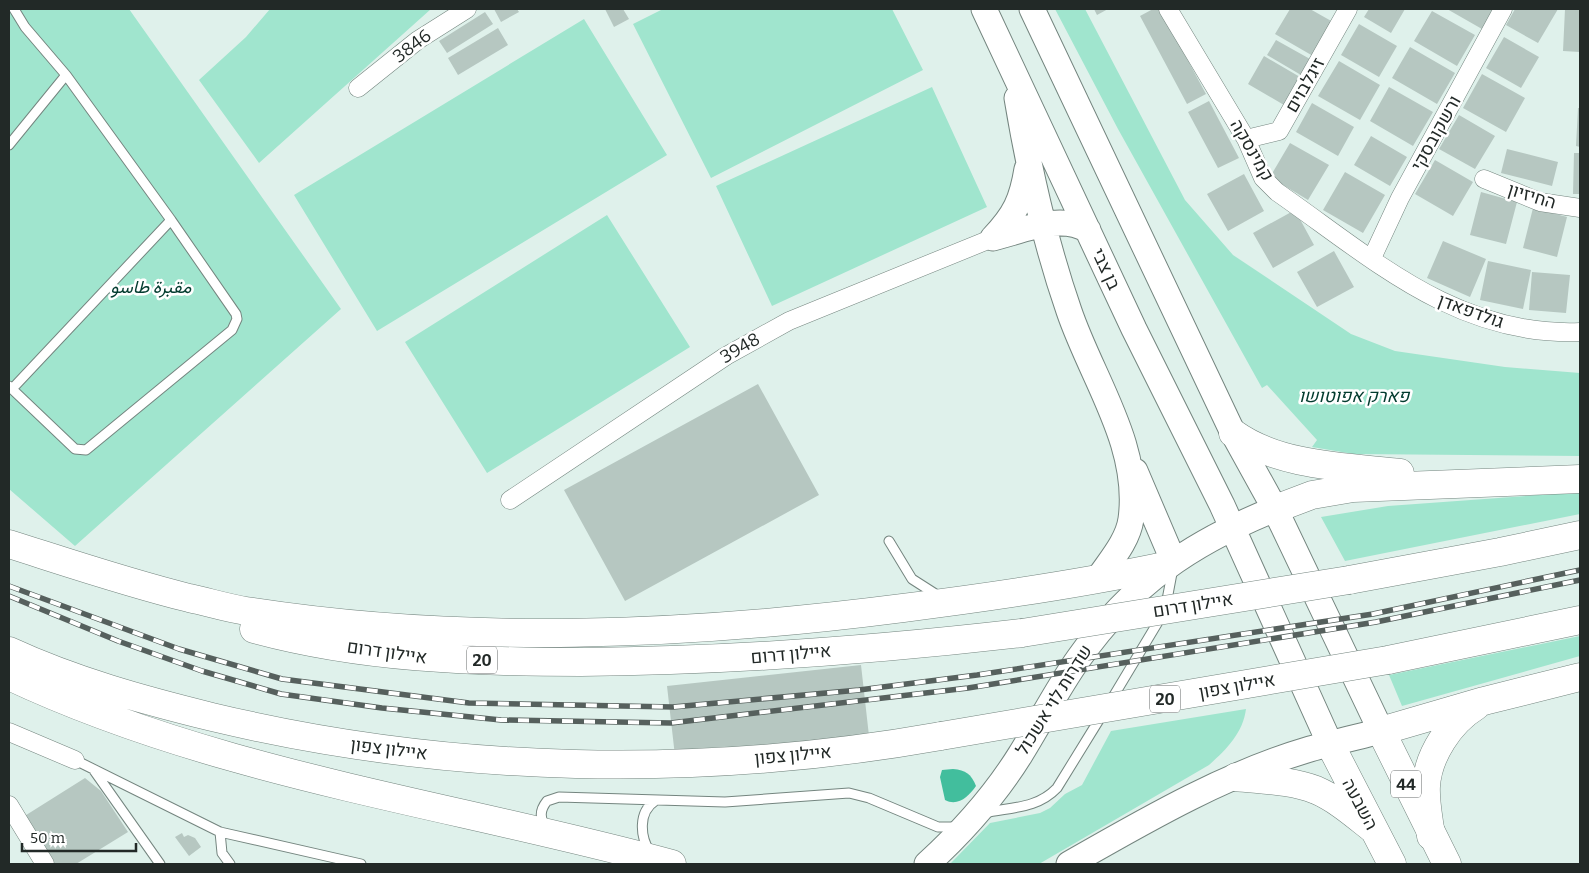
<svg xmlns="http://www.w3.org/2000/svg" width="1589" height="873" viewBox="0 0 1589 873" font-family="Bitter,Vazirmatn,Heebo,serif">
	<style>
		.green { fill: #a0e5ce }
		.forest { fill: #42be9d }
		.building { fill: #b6c7c1 }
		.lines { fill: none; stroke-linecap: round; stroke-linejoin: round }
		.service-casing { stroke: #74857f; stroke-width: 11 }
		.minor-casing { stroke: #74857f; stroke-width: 19 }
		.secondary-casing { stroke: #74857f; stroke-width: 27 }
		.trunk-casing { stroke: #74857f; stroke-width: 29 }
		.motorway-casing { stroke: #74857f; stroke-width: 29 }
		.service { stroke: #fff; stroke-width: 9 }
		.minor { stroke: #fff; stroke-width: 18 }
		.secondary { stroke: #fff; stroke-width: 25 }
		.trunk { stroke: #fff; stroke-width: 28 }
		.motorway { stroke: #fff; stroke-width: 28 }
		.rail-casing { stroke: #56605d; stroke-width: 5.5 }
		.rail { stroke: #fff; stroke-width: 4; stroke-dasharray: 11; stroke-linecap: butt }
		.motorway-bridge-casing { stroke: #74857f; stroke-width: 29; stroke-linecap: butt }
		.motorway-bridge { stroke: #fff; stroke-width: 28 }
		.labels { text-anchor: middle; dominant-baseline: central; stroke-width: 5; stroke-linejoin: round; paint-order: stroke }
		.shield { fill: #fff; stroke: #646968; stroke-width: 1 }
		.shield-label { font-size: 16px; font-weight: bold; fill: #222927 }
		.street-label { font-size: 18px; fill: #222927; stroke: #fff }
		.park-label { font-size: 18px; font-style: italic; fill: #033c2f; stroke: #fff }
	</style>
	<rect width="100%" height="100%" fill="#dff1eb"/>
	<path class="green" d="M 9,9 L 129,9 L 341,309 L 75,546 L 9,489 Z
		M 270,9 L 431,9 L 259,163 L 199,80 L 246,37 Z
		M 663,9 L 892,9 L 923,70 L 711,178 L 633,24 Z
		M 1055,9 L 1085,9 L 1185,200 L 1233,255 L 1351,334 L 1395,351 L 1505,367 L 1580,373 L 1580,456 L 1354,454 L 1312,447 L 1317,440 L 1267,385 L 1262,388 L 1118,129 Z
		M 584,19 L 667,155 L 377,331 L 294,195 Z
		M 932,87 L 987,207 L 772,306 L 716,186 Z
		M 607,215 L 690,347 L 487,473 L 405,342 Z
		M 1580,492 L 1580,514 L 1345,561 L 1321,517 L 1388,506 Z
		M 1580,636 L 1580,656 L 1402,706 L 1389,675 Z
		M 1246,709 C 1243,733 1226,750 1209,765 L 1039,864 L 950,864 L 990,823 L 1040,813 L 1050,808 L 1065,794 L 1082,785 L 1111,731 Z"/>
	<path class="forest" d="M 953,769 C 966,770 971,774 976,786 C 969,796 958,807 945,800 L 940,777 L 942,770 Z"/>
	<path class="building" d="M 494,9 L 517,9 L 519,12 L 501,22 Z
		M 605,9 L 623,9 L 629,19 L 614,27 Z
		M 1094,9 L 1108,9 L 1097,15 Z
		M 1153,9 L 1160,9 L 1206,94 L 1187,104 L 1140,16 Z
		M 1290,9 L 1310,9 L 1333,22 L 1313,56 L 1275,34 Z
		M 1369,9 L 1405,9 L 1391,33 L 1364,17 Z
		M 1447,9 L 1493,9 L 1482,29 Z
		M 1515,9 L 1558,9 L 1538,43 L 1506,25 Z
		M 1565,9 L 1580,9 L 1580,52 L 1563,51 Z
		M 1432,11 L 1475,35 L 1457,66 L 1414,41 Z
		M 485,12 L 493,24 L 447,53 L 439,41 Z
		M 1359,24 L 1397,46 L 1379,77 L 1341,55 Z
		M 498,28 L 508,45 L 458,75 L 448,58 Z
		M 1504,37 L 1539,57 L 1521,88 L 1486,68 Z
		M 1276,40 L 1310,59 L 1301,75 L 1267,55 Z
		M 1410,47 L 1455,73 L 1437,104 L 1392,78 Z
		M 1264,56 L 1300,77 L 1284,105 L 1248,84 Z
		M 1339,61 L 1380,85 L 1360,120 L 1318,96 Z
		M 1482,74 L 1525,98 L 1506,132 L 1463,108 Z
		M 1389,87 L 1433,112 L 1413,146 L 1370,121 Z
		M 1209,101 L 1239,158 L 1218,168 L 1188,112 Z
		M 1312,103 L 1354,127 L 1338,156 L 1296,132 Z
		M 1578,108 L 1580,108 L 1580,147 L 1576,146 Z
		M 1459,115 L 1495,136 L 1475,169 L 1439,149 Z
		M 1371,136 L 1407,157 L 1390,186 L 1354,165 Z
		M 1290,143 L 1329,165 L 1308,200 L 1270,177 Z
		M 1507,149 L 1558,162 L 1552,186 L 1501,173 Z
		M 1574,153 L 1580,153 L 1580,194 L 1573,194 Z
		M 1435,160 L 1473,182 L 1453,216 L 1415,194 Z
		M 1345,172 L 1385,195 L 1363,233 L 1323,210 Z
		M 1244,174 L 1264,211 L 1228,231 L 1207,194 Z
		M 1481,192 L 1517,202 L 1506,244 L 1470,235 Z
		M 1533,208 L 1567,217 L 1557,257 L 1523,248 Z
		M 1295,210 L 1314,245 L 1273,268 L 1253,233 Z
		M 1443,241 L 1486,259 L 1470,297 L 1427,278 Z
		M 1334,251 L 1354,287 L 1317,307 L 1297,272 Z
		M 1488,261 L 1531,270 L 1523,309 L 1480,300 Z
		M 1532,272 L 1570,275 L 1566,313 L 1529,310 Z
		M 758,384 L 819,495 L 625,601 L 564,490 Z
		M 861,665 L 869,736 L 675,756 L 667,686 Z
		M 85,778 L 101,791 L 128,832 L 76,864 L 53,864 L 23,817 Z
		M 182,833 L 184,837 L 188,835 L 195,838 L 201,847 L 189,856 L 175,837 Z"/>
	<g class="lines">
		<g class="service-casing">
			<path id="service" d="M 9,145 L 66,75
				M 9,386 L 12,389 L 171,220 L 66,75 L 25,27 L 14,9
				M 12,389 L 75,449 L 86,450 L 232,330 L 237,319 L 236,314 L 171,220
				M 889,541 L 912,579 L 937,595
				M 1110,702 L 1161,617 L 1166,605 L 1173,568
				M 75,760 L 220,832 L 361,864
				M 93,769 L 160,864
				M 984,813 C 1011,807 1037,809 1057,788 L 1102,715
				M 546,828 C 540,818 539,811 547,801 L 559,797 L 725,802 L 849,793 L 869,798 L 938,827 L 956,827
				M 220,832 L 222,853 L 230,864
				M 650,852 C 640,837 638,812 655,801"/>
		</g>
		<g class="minor-casing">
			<path id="minor" d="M 1168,9 L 1246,139 L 1263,178 L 1277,192 C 1372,258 1457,337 1580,332
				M 358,88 L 418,40 L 467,9
				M 1246,139 L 1279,131 L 1348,9
				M 1484,179 L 1540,202 L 1580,208
				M 1372,258 L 1400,198 L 1503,9
				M 510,500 L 726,356 L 789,321 L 993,238
				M 9,732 L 75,760
				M 9,805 L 45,864"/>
		</g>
		<g class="secondary-casing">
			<path id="secondary" d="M 984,9 L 1134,329 L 1222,505 L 1330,744
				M 1032,9 L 1233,433 L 1275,509 L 1381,731 C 1358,737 1334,742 1310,749 C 1225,774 1146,820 1069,864
				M 1017,98 C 1029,170 1045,242 1069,311 C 1092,379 1141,445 1131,519 C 1128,541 1110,561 1098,579
				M 993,238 C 1022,231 1060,213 1088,230
				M 993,238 C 1015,215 1022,200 1027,169
				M 1135,471 L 1173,560
				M 927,864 C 961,833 995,795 1020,755 C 1040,723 1057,689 1079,658 C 1132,583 1191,543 1275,509"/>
		</g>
		<g class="trunk-casing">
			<path id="trunk" d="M 1381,731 L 1447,864
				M 1330,744 L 1392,864
				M 1236,777 C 1262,780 1291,780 1316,790 C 1337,799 1355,815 1373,829"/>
		</g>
		<g class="motorway-casing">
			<path id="motorway" d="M 1233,433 C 1278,466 1345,467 1400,473
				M 1275,509 L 1312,495 L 1353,488 L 1580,479
				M 9,544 C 69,563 128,583 189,598 C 208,602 227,608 246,611 C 464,645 686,636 903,608 C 991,597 1079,584 1165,566
				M 1349,580 L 1500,552 L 1580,535
				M 254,629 C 360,658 472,662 581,662 C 728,661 875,650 1022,633
				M 9,651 C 74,681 143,700 212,717 C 450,774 700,779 941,736
				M 1388,660 L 1580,620
				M 9,676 C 217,774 452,804 672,864
				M 1381,731 L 1484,701 L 1580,677
				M 1431,836 C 1429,820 1425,802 1426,786 C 1428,755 1450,722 1476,706"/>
		</g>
		<use href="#service" class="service"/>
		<use href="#minor" class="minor"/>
		<use href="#secondary" class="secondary"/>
		<use href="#trunk" class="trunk"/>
		<use href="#motorway" class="motorway"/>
		<g class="rail-casing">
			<path id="rail" d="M 9,586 L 179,649 L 282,679 L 469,703 L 673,707 L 859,690 L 977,675 L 1373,614 L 1580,570
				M 9,596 L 118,641 L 202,671 L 281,694 L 382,708 L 501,720 L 671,723 L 968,688 L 1376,622 L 1580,580"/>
		</g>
		<use href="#rail" class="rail"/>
		<g class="motorway-bridge-casing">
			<path id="motorway-bridge" d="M 1022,633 L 1349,580
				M 941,736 L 1388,660"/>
		</g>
		<use href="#motorway-bridge" class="motorway-bridge"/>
	</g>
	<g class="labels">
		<g class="shield">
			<rect x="467" y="646.5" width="30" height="27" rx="4"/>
			<rect x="1150" y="685.5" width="30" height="27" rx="4"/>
			<rect x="1391" y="770.5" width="30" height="27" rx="4"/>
		</g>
		<g class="shield-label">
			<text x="482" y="660">20</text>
			<text x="1165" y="699">20</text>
			<text x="1406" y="784">44</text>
		</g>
		<g class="street-label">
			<text transform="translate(412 46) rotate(-37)">3846</text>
			<text transform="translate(1305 85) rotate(-60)">זיגלבוים</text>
			<text transform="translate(1436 133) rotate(-61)">ורשקובסקי</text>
			<text transform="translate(1252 150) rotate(60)">קמינסקה</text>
			<text transform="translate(1532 196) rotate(17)">החיזיון</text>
			<text transform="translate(1106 269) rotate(65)">בן צבי</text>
			<text transform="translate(1471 311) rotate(20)">גולדפאדן</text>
			<text transform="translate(740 348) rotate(-30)">3948</text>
			<text transform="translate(1193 605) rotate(-9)">איילון דרום</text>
			<text transform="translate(387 652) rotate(8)">איילון דרום</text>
			<text transform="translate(791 654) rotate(-5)">איילון דרום</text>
			<text transform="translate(1237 686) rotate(-10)">איילון צפון</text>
			<text transform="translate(1054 700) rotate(-58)">שדרות לוי אשכול</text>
			<text transform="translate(389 749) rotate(7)">איילון צפון</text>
			<text transform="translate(793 755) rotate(-5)">איילון צפון</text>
			<text transform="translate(1360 804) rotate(62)">השבעה</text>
		</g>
		<g class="park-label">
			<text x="151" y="287">مقبرة طاسو</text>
			<text x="1354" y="396">פארק אפוטושו</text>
		</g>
	</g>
	<rect width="1589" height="873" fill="none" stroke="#222927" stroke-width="20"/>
	<path d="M22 843v8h114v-8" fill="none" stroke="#222927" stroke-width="2.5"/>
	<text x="30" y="843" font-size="15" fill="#222927" stroke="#ffffff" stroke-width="4" paint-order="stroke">50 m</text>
</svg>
